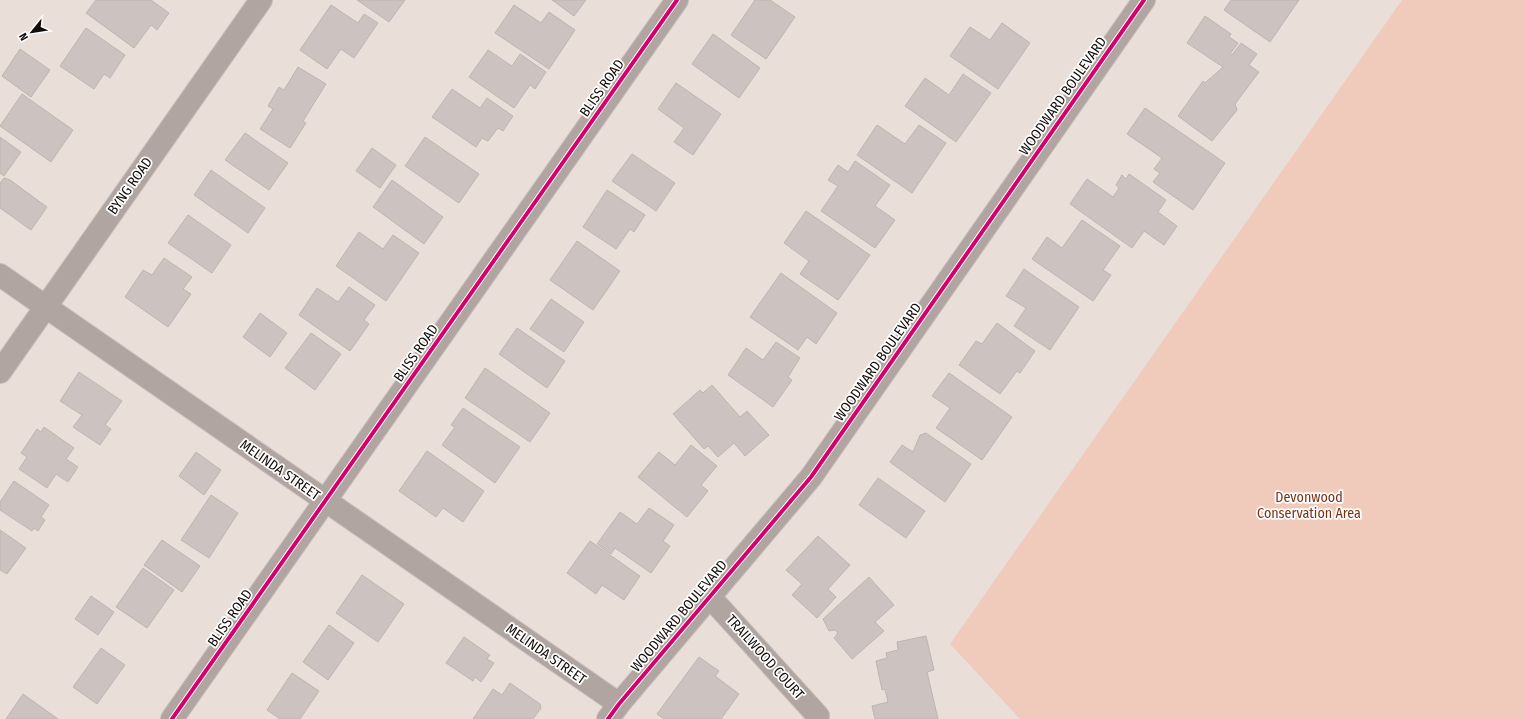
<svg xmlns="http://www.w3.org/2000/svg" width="1524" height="719" viewBox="0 0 1524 719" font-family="'Fira Sans Condensed',sans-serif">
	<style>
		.green { fill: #f0cabb }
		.building { fill: #ccc2bf; stroke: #beb5b1 }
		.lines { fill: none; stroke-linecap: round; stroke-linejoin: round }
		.minor-casing { stroke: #c6bdb9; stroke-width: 24 }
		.minor { stroke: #b1a5a1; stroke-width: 22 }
		.cycleway-casing { stroke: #fff; stroke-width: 6 }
		.cycleway { stroke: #d6006c; stroke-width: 4 }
		.labels { text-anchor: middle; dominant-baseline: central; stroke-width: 3.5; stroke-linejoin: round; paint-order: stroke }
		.street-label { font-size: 14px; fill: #130c09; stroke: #fff }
		.park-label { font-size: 14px; fill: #783214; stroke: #fff }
	</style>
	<rect width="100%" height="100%" fill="#eaded9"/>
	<path class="green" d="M 1402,0 L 1524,0 L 1524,719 L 1020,719 L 950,644 Z"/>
	<path class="building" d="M 96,0 L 151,0 L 169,13 L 157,30 L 151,25 L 134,48 L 86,13 Z
		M 357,0 L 405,0 L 389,22 Z
		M 552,0 L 586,0 L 574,16 Z
		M 755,0 L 770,0 L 795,17 L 766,59 L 731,35 Z
		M 1231,0 L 1299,0 L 1270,42 L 1224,10 Z
		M 331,5 L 358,23 L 364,14 L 378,23 L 354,58 L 341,49 L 327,69 L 300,50 Z
		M 514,5 L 541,23 L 549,12 L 575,30 L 549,69 L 495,33 Z
		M 1205,16 L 1231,34 L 1229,37 L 1238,43 L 1230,54 L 1232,55 L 1241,43 L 1257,54 L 1249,65 L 1259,72 L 1235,104 L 1237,110 L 1212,141 L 1178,116 L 1203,81 L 1205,83 L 1223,67 L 1187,43 Z
		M 1002,23 L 1030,43 L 998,89 L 950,56 L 970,27 L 990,40 Z
		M 86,28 L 125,55 L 110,78 L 104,74 L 94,89 L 60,66 Z
		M 713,34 L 760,68 L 739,98 L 692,64 Z
		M 20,49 L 50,70 L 31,97 L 2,76 Z
		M 488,50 L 512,66 L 520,54 L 546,72 L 535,89 L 530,85 L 514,108 L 469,77 Z
		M 298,67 L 326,84 L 303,121 L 306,123 L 290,148 L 260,129 L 273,109 L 268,106 L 279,87 L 284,90 Z
		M 963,74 L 991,93 L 956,142 L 905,106 L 925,78 L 949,95 Z
		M 676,83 L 721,114 L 693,155 L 674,142 L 684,128 L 658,109 Z
		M 452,89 L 480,108 L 487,98 L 513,116 L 503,131 L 498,128 L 488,141 L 482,138 L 476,147 L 432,117 Z
		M 22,94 L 73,130 L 51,162 L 0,126 Z
		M 1145,108 L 1225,163 L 1193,210 L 1153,182 L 1160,173 L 1154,169 L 1162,158 L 1127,134 Z
		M 877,125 L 905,144 L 919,125 L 946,143 L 912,193 L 857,155 Z
		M 245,133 L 288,163 L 269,190 L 225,160 Z
		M 0,137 L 21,152 L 4,176 L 0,173 Z
		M 425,137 L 479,174 L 459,203 L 405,166 Z
		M 372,148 L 396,165 L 380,188 L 356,171 Z
		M 632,154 L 675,183 L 656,211 L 612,181 Z
		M 855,161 L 890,185 L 875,206 L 895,220 L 875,248 L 821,211 L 838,186 L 828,180 L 838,165 L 848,172 Z
		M 211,170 L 265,208 L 248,233 L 194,195 Z
		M 1129,174 L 1166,200 L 1158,212 L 1177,226 L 1164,245 L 1144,231 L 1132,248 L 1070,204 L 1087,179 L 1113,197 L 1119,188 L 1116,185 L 1122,175 L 1126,179 Z
		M 4,178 L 10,180 L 47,207 L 31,230 L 0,208 L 0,183 Z
		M 392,180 L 443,217 L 424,244 L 373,207 Z
		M 607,190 L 645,215 L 634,232 L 630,229 L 616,249 L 583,227 Z
		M 806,211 L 870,255 L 838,300 L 800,274 L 809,261 L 784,243 Z
		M 188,215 L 231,245 L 212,273 L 168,243 Z
		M 1082,220 L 1120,246 L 1103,270 L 1111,275 L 1093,301 L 1032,259 L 1047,237 L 1062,248 Z
		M 359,232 L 383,249 L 393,235 L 419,253 L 386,301 L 336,266 Z
		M 577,241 L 620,271 L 593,310 L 550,280 Z
		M 164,258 L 192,277 L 183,289 L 191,294 L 168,327 L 125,297 L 143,270 L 152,275 Z
		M 1024,269 L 1079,307 L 1050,350 L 1014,326 L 1026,308 L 1006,296 Z
		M 781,273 L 837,313 L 816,344 L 807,337 L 798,350 L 750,317 Z
		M 349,287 L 375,305 L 364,320 L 369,324 L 350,351 L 299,315 L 317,288 L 338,302 Z
		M 551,299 L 584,322 L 564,352 L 530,329 Z
		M 260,313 L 287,333 L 270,357 L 243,337 Z
		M 997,323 L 1035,351 L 1020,373 L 1017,371 L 1000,394 L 959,365 L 976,341 L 982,344 Z
		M 517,328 L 565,361 L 547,388 L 499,354 Z
		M 311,333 L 341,354 L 315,390 L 285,368 Z
		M 776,342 L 800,358 L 788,377 L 792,380 L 773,407 L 728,375 L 746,348 L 763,360 Z
		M 485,368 L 550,413 L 530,442 L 465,398 Z
		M 79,372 L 122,401 L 105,425 L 111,429 L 100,445 L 73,427 L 82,415 L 60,401 Z
		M 949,373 L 1012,417 L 982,460 L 936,428 L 950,408 L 932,396 Z
		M 712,385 L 740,417 L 747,411 L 769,435 L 745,456 L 734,443 L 718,457 L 708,446 L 704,449 L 673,414 L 700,390 L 703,393 Z
		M 463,408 L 520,447 L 495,483 L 442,445 L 455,427 L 451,425 Z
		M 44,427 L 74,448 L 66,459 L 78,467 L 68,482 L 56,474 L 47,488 L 19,469 L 27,457 L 21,453 L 37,429 L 41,432 Z
		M 926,433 L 971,464 L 945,502 L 890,462 L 902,445 L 913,452 L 920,435 Z
		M 691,445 L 717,466 L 701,485 L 708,491 L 687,517 L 638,477 L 659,452 L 675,465 Z
		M 427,451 L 484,491 L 463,522 L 443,508 L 436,517 L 399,491 Z
		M 196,452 L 221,470 L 204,495 L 179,476 Z
		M 878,478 L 925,511 L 906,538 L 859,505 Z
		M 14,481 L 49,505 L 41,517 L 45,520 L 38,531 L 34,528 L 32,531 L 0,510 L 0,502 Z
		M 211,495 L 238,513 L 209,558 L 181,540 Z
		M 649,508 L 674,525 L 663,541 L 670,546 L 651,573 L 615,548 L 611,554 L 597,544 L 620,512 L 637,524 Z
		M 0,530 L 26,548 L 7,574 L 0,570 Z
		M 818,536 L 850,565 L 828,589 L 836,597 L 817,618 L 792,595 L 802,584 L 786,570 Z
		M 162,540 L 200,566 L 182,592 L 144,565 Z
		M 590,541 L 640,576 L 624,600 L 602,585 L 596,594 L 567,573 Z
		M 143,568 L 174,590 L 147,628 L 116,607 Z
		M 362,575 L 404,604 L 378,642 L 336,613 Z
		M 869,577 L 894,605 L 875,622 L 884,631 L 852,659 L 834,638 L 838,633 L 835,630 L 829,631 L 823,619 Z
		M 91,596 L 114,612 L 98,635 L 75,619 Z
		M 329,625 L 354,643 L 328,680 L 303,662 Z
		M 926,636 L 934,670 L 927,672 L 938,719 L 875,719 L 872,706 L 888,702 L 885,689 L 882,690 L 876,661 L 887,658 L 886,653 L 898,650 L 897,642 Z
		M 464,637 L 490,655 L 487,659 L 494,663 L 481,682 L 475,677 L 473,681 L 446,663 Z
		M 101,648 L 125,665 L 97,704 L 73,687 Z
		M 699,657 L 719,671 L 715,676 L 739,694 L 721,719 L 664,719 L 657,714 Z
		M 292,673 L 319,691 L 300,719 L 280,719 L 267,710 Z
		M 510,683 L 540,704 L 541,708 L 533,719 L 473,719 L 493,689 L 502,695 Z
		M 23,694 L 58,719 L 6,719 Z"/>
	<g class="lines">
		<g class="minor-casing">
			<path id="minor" d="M 0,275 L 619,704
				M 0,372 L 261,0
				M 710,597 L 818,716 L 817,719
				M 172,719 L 677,0
				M 608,719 L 619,704 L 811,477 L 1144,0"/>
		</g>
		<use href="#minor" class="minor"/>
		<g class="cycleway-casing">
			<path id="cycleway" d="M 172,719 L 677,0
				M 608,719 L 619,704 L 811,477 L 1144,0"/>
		</g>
		<use href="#cycleway" class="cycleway"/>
	</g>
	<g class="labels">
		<g class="street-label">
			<text transform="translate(602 88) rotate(-55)">BLISS ROAD</text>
			<text transform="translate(1063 96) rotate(-55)">WOODWARD BOULEVARD</text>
			<text transform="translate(130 186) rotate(-55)">BYNG ROAD</text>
			<text transform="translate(416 353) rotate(-55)">BLISS ROAD</text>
			<text transform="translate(878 362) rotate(-55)">WOODWARD BOULEVARD</text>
			<text transform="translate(280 470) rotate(35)">MELINDA STREET</text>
			<text transform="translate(679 616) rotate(-50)">WOODWARD BOULEVARD</text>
			<text transform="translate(230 618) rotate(-55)">BLISS ROAD</text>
			<text transform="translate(546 654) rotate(35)">MELINDA STREET</text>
			<text transform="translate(765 657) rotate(48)">TRAILWOOD COURT</text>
		</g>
		<g class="park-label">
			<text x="1309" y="497">Devonwood<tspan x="1309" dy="16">Conservation Area</tspan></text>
		</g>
	</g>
	<g transform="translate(32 32) rotate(240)" stroke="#ffffff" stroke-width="3" paint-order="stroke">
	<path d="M0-3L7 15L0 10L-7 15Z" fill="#130c09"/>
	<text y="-6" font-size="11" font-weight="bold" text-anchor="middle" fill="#130c09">N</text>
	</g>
</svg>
